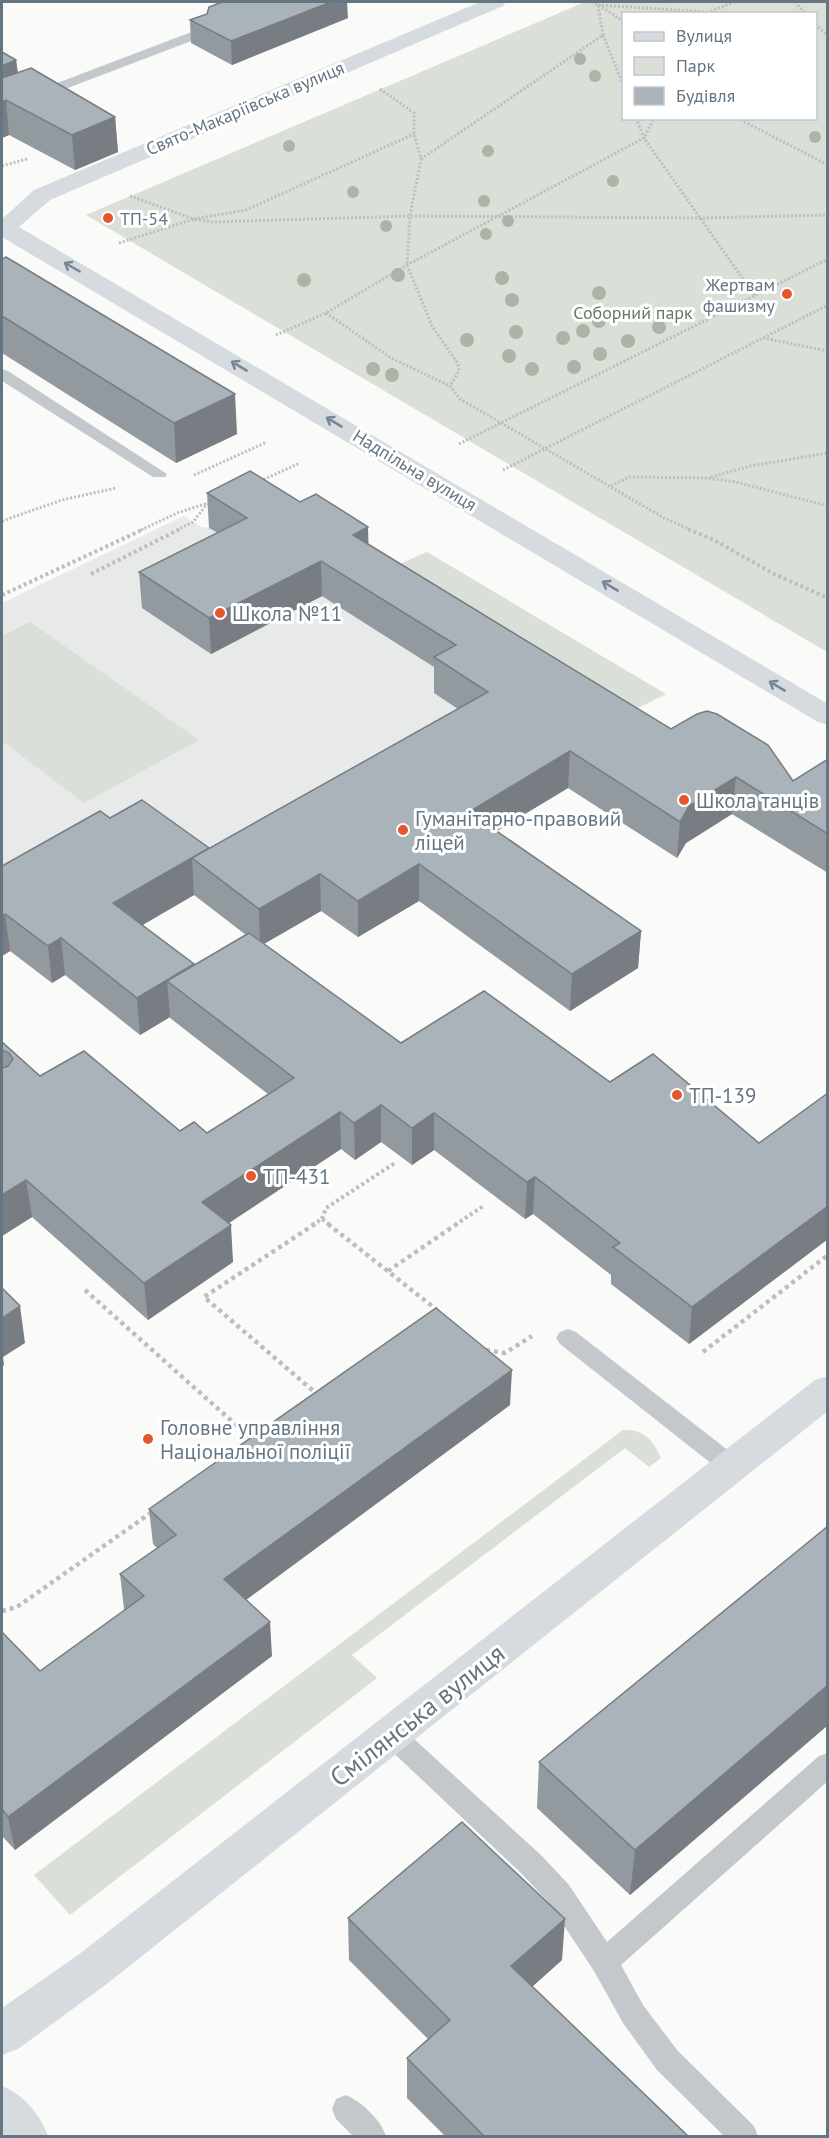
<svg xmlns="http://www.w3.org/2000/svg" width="829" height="2138" viewBox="0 0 829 2138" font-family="'PT Sans',sans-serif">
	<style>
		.built { fill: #e8e9e9 }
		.green { fill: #dadfd7; fill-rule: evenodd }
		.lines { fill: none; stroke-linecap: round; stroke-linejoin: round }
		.path-far2 { stroke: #bbbfc2; stroke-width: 3; stroke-dasharray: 2 2; stroke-linecap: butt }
		.path-far1 { stroke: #bbbfc2; stroke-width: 4; stroke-dasharray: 3 3; stroke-linecap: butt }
		.path { stroke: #bbbfc2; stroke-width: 4.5; stroke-dasharray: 4 4; stroke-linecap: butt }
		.lane { fill: #c3c8cc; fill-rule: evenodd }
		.secondary { fill: #d6dbdf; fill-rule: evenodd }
		.tree { fill: #aab4a7 }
		.wall { fill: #929a9f; fill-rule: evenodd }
		.shaded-wall { fill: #777d82 }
		.building { fill: #aab3b9; stroke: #777d82; stroke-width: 1.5 }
		.oneway { stroke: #768591 }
		.poi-dot { fill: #e4572e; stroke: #fff; stroke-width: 2 }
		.labels { text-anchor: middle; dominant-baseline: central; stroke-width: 6; stroke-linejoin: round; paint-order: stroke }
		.far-street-label { font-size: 18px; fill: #657683; stroke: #fff }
		.far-poi-label { font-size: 18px; fill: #657683; stroke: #fff; text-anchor: start }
		.far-park-label { font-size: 18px; fill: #687a64; stroke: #fff }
		.poi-label { font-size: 21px; fill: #657683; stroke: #fff; text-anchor: start }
		.near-street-label { font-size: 26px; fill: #657683; stroke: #fff }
	</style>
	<rect width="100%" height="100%" fill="#fafaf8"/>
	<path class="built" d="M 252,506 L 618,735 L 431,871 L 411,906 L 358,937 L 321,911 L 272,939 L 246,920 L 235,926 L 218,913 L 233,905 L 85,858 L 54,836 L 2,865 L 2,603 L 184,516 L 201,527 L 209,528 Z"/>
	<path class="green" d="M 585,2 L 827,2 L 827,652 L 86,215 ZM 624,14 L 816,14 L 816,118 L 624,118 Z
		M 427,552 L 666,694 L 632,711 L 395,566 Z
		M 30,622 L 199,740 L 84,803 L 2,741 L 2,636 Z
		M 623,1430 C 644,1429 653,1440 661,1458 L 649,1467 L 625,1448 L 352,1655 L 377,1678 L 70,1915 L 34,1875 Z"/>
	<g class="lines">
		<path class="path-far2" d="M 795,2 L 806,14
			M 598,5 L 707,12
			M 599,5 L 624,22
			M 707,13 L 734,2
			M 816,24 L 828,37
			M 603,35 L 624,87
			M 380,89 L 414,113 L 414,134 L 421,159 L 410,216 L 407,265 L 432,326 L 458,364 L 459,371 L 450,386
			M 636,118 L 644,138 L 755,296
			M 737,118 L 828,165
			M 421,159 L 603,35 L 598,5 L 592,2
			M 2,166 L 27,159
			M 130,196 L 194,219 L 246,210 L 414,134
			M 119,243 L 194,219 L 213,222 L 410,216 L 702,218 L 828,215
			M 326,313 L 391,358 L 450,386 L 460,399 L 664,518 L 691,530
			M 276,335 L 326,313 L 407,265 L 644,138 L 654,118
			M 763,338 L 828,351
			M 459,444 L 828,259
			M 503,470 L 828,305
			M 194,475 L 267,442
			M 711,477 L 751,466 L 828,453
			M 260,481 L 300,463
			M 611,486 L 629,477 L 708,478 L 736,482 L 828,506
			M 2,521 L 62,500 L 116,488
			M 141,530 L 177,513 L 211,502
			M 177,530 L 193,522 L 207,504"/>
		<path class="path-far1" d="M 688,529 L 714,540 L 774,574 L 828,598
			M 91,574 L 180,529
			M 2,595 L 144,529
			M 322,1219 L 326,1208 L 395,1163
			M 312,1225 L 322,1219 L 330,1225
			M 455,1225 L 485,1205"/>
		<path class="path" d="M 315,1224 L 204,1297 L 318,1395
			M 328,1224 L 437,1310
			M 388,1271 L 457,1224
			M 85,1290 L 253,1440
			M 486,1350 L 505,1353 L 532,1336
			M 703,1352 L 828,1255
			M 2,1611 L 17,1607 L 152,1512"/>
		<path class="lane" d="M 202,28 L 207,29 L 209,32 L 207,35 L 2,113 L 2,104 Z
			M 2,369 L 8,371 L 167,474 L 165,477 L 153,477 L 2,381 Z
			M 568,1329 L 576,1332 L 738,1458 L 742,1465 L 738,1472 L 730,1475 L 722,1472 L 560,1344 L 556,1338 L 560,1332 Z
			M 392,1724 L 401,1727 L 542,1856 L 569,1885 L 607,1942 L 819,1756 L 828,1753 L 828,1781 L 621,1965 L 643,2005 L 677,2050 L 754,2126 L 758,2136 L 724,2136 L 657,2070 L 623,2023 L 594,1971 L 549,1903 L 522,1874 L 383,1743 L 379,1735 L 383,1727 Z
			M 346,2095 C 362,2102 381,2120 386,2136 L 353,2136 L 336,2119 L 332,2109 L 336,2099 Z"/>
		<path class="secondary" d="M 480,2 L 506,2 L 503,6 L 50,200 L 19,227 L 828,704 L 828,725 L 818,722 L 2,237 L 2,219 L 34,190 Z
			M 828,1376 L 828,1411 L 108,1983 L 18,2049 L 2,2055 L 2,2008 L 78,1955 L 815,1380 Z
			M 2,2086 C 24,2095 40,2114 48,2136 L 2,2136 Z"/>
	</g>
	<g class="tree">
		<circle cx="580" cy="59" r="6"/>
		<circle cx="595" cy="76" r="6"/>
		<circle cx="815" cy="137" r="6"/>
		<circle cx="289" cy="146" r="6"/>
		<circle cx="488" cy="151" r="6"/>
		<circle cx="613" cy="181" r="6"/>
		<circle cx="353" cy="192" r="6"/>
		<circle cx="484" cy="201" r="6"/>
		<circle cx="508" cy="221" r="6"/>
		<circle cx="386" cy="226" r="6"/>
		<circle cx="486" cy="234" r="6"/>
		<circle cx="398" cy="275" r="7"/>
		<circle cx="502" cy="278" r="7"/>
		<circle cx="304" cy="280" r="7"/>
		<circle cx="599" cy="293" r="7"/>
		<circle cx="512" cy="300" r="7"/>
		<circle cx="599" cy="321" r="7"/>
		<circle cx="659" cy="327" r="7"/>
		<circle cx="583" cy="331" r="7"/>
		<circle cx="516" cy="332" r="7"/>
		<circle cx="563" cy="338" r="7"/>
		<circle cx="467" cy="340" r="7"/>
		<circle cx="628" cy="341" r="7"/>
		<circle cx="600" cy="354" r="7"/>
		<circle cx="509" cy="356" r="7"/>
		<circle cx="574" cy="367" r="7"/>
		<circle cx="373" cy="369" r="7"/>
		<circle cx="532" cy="369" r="7"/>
		<circle cx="392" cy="375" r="7"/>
	</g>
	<path class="wall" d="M 348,18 L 232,65 L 191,43 L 190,20 Z
		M 2,52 L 16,60 L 18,73 L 115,117 L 118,152 L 75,170 L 9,135 L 2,138 Z
		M 2,259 L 237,434 L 176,463 L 2,353 Z
		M 207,493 L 369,544 L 671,729 L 793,781 L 828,759 L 828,873 L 732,814 L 686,843 L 677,858 L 568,788 L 497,831 L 641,931 L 638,968 L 570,1011 L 419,901 L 358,937 L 321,911 L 264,944 L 401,1043 L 610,1082 L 759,1143 L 828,1093 L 828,1239 L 689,1344 L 611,1284 L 611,1275 L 533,1214 L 525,1219 L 434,1150 L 412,1165 L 381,1142 L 355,1160 L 341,1149 L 228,1223 L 233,1262 L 148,1320 L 32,1217 L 2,1236 L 2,1042 L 40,1076 L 180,1131 L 207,1133 L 268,1094 L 170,1018 L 170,1017 L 140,1035 L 65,975 L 52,983 L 10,951 L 2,956 L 2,866 L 110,818 L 209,849 L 458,709 L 434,693 L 434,667 L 322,596 L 211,654 L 142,608 L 139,572 L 218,533 L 209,528 ZM 194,895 L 246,935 L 194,965 L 142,925 Z
		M 510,1405 L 246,1600 L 272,1656 L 15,1850 L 2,1836 L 2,1632 L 40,1671 L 125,1610 L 124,1609 L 120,1574 L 157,1548 L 153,1544 L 149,1509 Z
		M 828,1526 L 828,1725 L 630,1895 L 537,1808 L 539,1762 Z
		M 348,1918 L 562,1960 L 532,1987 L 688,2136 L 445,2136 L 407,2098 L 407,2058 L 428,2039 L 349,1960 Z"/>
	<path class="shaded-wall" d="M 331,2 L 347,2 L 348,18 L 232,65 L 231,41 Z
		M 16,60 L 20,95 L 6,100 L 9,135 L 2,138 L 2,66 Z
		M 115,117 L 118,152 L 75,170 L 72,135 Z
		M 235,394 L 237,434 L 176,463 L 174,423 Z
		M 368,527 L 369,562 L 353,535 Z
		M 321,561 L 322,596 L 211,654 L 209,618 Z
		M 570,751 L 568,788 L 468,848 L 469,812 Z
		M 736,777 L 732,814 L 686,843 L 677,858 L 680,822 L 689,806 Z
		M 209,848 L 192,858 L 194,895 L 117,940 L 113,903 Z
		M 419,864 L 419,901 L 358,937 L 358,901 Z
		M 320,874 L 321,911 L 260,946 L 259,909 Z
		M 5,914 L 10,951 L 2,956 L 2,916 Z
		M 641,931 L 638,968 L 570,1011 L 572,974 Z
		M 61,938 L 65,975 L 52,983 L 48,946 Z
		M 194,964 L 197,1001 L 167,981 L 170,1017 L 140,1035 L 137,998 Z
		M 381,1105 L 381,1142 L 355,1160 L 354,1123 Z
		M 340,1112 L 341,1149 L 205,1239 L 202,1202 Z
		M 434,1113 L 434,1150 L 412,1165 L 412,1128 Z
		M 535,1177 L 533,1214 L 525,1219 L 527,1182 Z
		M 26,1180 L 32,1217 L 2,1236 L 2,1195 Z
		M 828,1206 L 828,1239 L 689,1344 L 692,1307 Z
		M 231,1225 L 233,1262 L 148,1320 L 144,1283 Z
		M 20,1306 L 25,1343 L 3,1357 L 4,1365 L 2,1367 L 2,1318 Z
		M 512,1370 L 510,1405 L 227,1614 L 224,1579 Z
		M 270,1622 L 272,1656 L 15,1850 L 8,1817 Z
		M 828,1685 L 828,1725 L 630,1895 L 635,1850 Z
		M 565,1919 L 562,1960 L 509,2007 L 511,1966 Z"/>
	<path class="building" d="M 222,2 L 331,2 L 231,41 L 190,20 L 207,14 L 209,7 Z
		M 2,52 L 16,60 L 2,66 Z
		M 31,68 L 115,117 L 72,135 L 6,100 L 2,102 L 2,78 Z
		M 6,257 L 235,394 L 174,423 L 2,316 L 2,259 Z
		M 250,471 L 300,502 L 316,494 L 368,527 L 353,535 L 671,729 L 697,714 L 707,711 L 717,714 L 768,745 L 793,781 L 828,759 L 828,834 L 736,777 L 689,806 L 680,822 L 570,751 L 469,812 L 641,931 L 572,974 L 419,864 L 358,901 L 320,874 L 259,909 L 192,858 L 488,692 L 434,657 L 456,645 L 321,561 L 209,618 L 139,572 L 247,518 L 207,493 Z
		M 142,800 L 209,848 L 113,903 L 194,964 L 137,998 L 61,938 L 48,946 L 5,914 L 2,916 L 2,866 L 100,811 L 110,818 Z
		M 249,933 L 401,1043 L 484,991 L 610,1082 L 653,1054 L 759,1143 L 828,1093 L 828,1206 L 692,1307 L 613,1247 L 620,1243 L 535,1177 L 527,1182 L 434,1113 L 412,1128 L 381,1105 L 354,1123 L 340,1112 L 202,1202 L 231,1225 L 144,1283 L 26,1180 L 2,1195 L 2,1068 L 8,1066 L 13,1059 L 9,1053 L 2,1050 L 2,1042 L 40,1076 L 84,1051 L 180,1131 L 194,1122 L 207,1133 L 294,1078 L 167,981 Z
		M 2,1288 L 20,1306 L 2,1318 Z
		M 436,1308 L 512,1370 L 224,1579 L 270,1622 L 8,1817 L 2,1809 L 2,1632 L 40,1671 L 144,1596 L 120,1574 L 176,1535 L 149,1509 Z
		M 828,1526 L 828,1685 L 635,1850 L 539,1762 Z
		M 462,1822 L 565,1919 L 511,1966 L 688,2136 L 484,2136 L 407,2058 L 450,2020 L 348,1918 Z"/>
	<defs><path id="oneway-shaft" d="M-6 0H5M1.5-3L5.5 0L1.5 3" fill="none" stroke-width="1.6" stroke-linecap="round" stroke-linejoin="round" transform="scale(1.5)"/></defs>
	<g class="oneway">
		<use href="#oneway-shaft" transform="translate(72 267) rotate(-150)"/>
		<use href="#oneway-shaft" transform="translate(239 366) rotate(-149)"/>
		<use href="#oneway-shaft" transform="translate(334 422) rotate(-149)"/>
		<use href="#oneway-shaft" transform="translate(610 586) rotate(-149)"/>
		<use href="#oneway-shaft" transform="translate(777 686) rotate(-149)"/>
	</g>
	<g class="poi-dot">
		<circle cx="108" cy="218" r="6"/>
		<circle cx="787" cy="294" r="6"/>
		<circle cx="220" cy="613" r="6"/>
		<circle cx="684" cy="800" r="6"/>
		<circle cx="403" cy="830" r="6"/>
		<circle cx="677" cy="1095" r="6"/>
		<circle cx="251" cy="1176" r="6"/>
		<circle cx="148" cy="1439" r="6"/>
	</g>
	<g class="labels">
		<g class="far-street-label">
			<text transform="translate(245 108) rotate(-23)">Свято-Макаріївська вулиця</text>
			<text transform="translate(415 470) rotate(31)">Надпільна вулиця</text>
		</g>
		<g class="far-poi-label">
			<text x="120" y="218">ТП-54</text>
			<text x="775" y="284" text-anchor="end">Жертвам<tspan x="775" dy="21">фашизму</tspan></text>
		</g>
		<g class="far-park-label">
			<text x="633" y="312">Соборний парк</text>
		</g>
		<g class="poi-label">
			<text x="232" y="613">Школа №11</text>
			<text x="696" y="800">Школа танців</text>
			<text x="415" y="818">Гуманітарно-правовий<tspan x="415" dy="24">ліцей</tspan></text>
			<text x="689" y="1095">ТП-139</text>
			<text x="263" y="1176">ТП-431</text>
			<text x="160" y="1427">Головне управління<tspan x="160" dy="24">Національної поліції</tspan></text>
		</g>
		<g class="near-street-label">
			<text transform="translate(417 1715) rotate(-38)">Смілянська вулиця</text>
		</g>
	</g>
	<rect width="829" height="2138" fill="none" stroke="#657683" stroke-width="6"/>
	<rect x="622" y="12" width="195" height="108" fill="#ffffff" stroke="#c1c8cd" stroke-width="1.5"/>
	<rect x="634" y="32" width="30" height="9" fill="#d6dbdf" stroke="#c1c8cd" stroke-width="1.5"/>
	<text x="676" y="42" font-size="18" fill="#657683">Вулиця</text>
	<rect x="634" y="57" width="30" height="18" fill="#dadfd7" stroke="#c1c8cd" stroke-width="1.5"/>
	<text x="676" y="72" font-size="18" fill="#657683">Парк</text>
	<rect x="634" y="87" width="30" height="18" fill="#aab3b9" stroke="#c1c8cd" stroke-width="1.5"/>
	<text x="676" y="102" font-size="18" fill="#657683">Будівля</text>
</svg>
